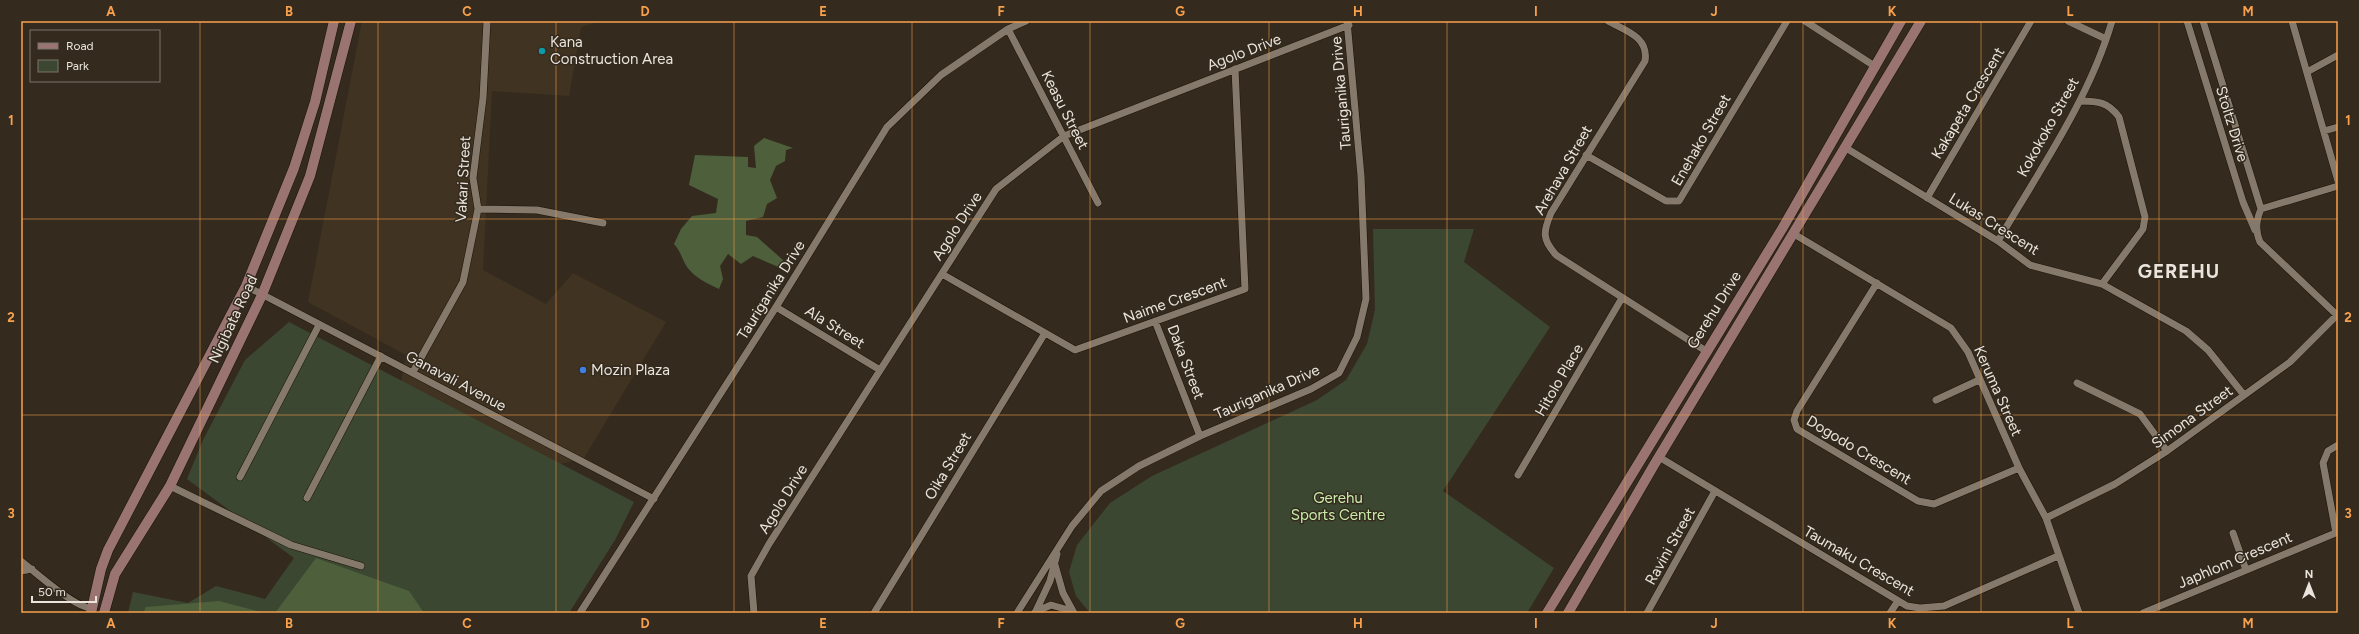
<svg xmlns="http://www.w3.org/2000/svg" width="2359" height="634" viewBox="0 0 2359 634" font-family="Figtree,sans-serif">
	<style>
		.built { fill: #413321 }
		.green { fill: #3c4732 }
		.forest { fill: #4d603b }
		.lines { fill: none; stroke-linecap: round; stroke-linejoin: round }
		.street-casing { stroke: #1b1307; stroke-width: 8 }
		.secondary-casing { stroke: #1b1307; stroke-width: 11 }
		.street { stroke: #84796a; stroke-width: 7 }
		.secondary { stroke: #9a7471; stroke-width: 10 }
		.grid { fill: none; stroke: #f9a04d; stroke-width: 1; stroke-opacity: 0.55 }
		.culture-dot { fill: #0f9aa8; stroke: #342b1e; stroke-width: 1.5 }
		.shop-dot { fill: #3f7fe0; stroke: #342b1e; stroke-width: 1.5 }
		.labels { text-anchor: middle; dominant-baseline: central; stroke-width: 3; stroke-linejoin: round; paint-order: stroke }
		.poi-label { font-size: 15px; fill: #eae4dc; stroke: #342b1e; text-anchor: start }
		.street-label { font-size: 15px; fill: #eae4dc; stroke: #342b1e }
		.park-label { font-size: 15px; fill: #caecab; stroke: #342b1e }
		.district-label { font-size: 19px; font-weight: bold; letter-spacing: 1px; fill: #eae4dc; stroke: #342b1e }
		.neatline { fill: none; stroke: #f9a04d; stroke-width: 1.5 }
		.grid-label { font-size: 13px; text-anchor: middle; font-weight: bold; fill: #f9a04d }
	</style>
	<rect width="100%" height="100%" fill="#342b1e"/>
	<path class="built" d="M 362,21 L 601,21 L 581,27 L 569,96 L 492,91 L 483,270 L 546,304 L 573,273 L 666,322 L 584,458 L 556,465 L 401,382 L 406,355 L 308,302 Z"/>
	<path class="green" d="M 1373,229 L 1474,229 L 1464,262 L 1550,327 L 1443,491 L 1554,568 L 1527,613 L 1090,613 L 1076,596 L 1069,572 L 1077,545 L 1110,503 L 1152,476 L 1317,400 L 1346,380 L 1367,344 L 1375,310 Z
		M 289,322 L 634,502 L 615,540 L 569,613 L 128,613 L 133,592 L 188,603 L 216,586 L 265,599 L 294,558 L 187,479 L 203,440 L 245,360 Z"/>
	<path class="forest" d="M 764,138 L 793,148 L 786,150 L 785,161 L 776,166 L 770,180 L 777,198 L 767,204 L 763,217 L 746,221 L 746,235 L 757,237 L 783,260 L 783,269 L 753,256 L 741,264 L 728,254 L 720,266 L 723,279 L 719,289 C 708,284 694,277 687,267 C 682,259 681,252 674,244 L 681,229 L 692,216 L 716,213 L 718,199 L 689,185 L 695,155 L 748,157 L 748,167 L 756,168 L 754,146 Z
		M 316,558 L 409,591 L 424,613 L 275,613 Z
		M 219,601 L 265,613 L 143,613 L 146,607 Z"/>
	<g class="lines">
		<g class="street-casing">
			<path id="street" d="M 1608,21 C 1626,31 1649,37 1645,61 L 1551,213 C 1543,232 1542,239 1556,255 L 1706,351
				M 1805,21 L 1876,67
				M 2068,21 L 2106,39
				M 2187,21 L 2243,202 L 2255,230
				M 2203,21 L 2261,209 C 2256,221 2255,230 2260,242 L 2338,316
				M 2292,21 L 2338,181
				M 1008,29 L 1098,203
				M 2307,72 L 2338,55
				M 2080,101 C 2098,101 2108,102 2119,117 L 2145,217 L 2143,229 L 2102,284
				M 2324,131 L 2338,127
				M 1846,148 L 1998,241 L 2030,265 L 2102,284 L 2186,331 L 2208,350 L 2244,395
				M 1586,155 L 1666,201 L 1679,201 L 1787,21
				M 1927,198 L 2031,21
				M 478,209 L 537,210 L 603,223
				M 2261,209 L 2338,186
				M 1794,234 L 1951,328 L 1968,352 L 2019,468 L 2046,518 L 2079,613
				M 1998,241 C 2039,171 2089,100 2112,21
				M 942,274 L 1075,350 L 1245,289 L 1235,69
				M 1877,283 L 1797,411 L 1794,420 L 1797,429 L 1918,501 L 1934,504 L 1941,501 L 2019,468
				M 246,286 L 654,499
				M 776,307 L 880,370
				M 1155,321 L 1200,436
				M 413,372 L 463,282 L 478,209 L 473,178 L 483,98 L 487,21
				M 2077,383 L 2140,414 L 2167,451
				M 1936,400 L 1979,380
				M 1659,457 L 1907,606 L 1920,608 L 1944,606 L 2058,556
				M 1518,475 L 1622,298
				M 240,477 L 319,325
				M 170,486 L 291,545 L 361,566
				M 307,498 L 381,356
				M 2046,518 L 2115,484 L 2167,451 L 2290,362 L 2337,315
				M 2233,533 L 2246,570
				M 2336,533 L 2323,463 L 2328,451 L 2338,445
				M 21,561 C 35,572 76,609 92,608
				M 1055,565 L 1063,593 L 1074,613
				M 21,571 L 32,569
				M 1035,612 L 1051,605 L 1065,609 L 1070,613
				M 580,613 L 776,307 L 887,127 L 941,75 L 1008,29 L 1026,21
				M 754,613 L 751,576 L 769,544 L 996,189 L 1064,136 L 1349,25
				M 874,613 L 1045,333
				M 1017,613 L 1072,526 L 1101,491 L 1139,466 L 1200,436 L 1311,389 L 1339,373 L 1357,337 L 1366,299 L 1361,176 L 1347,21
				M 1035,613 L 1050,581 L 1057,554
				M 1647,613 L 1715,491
				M 1890,613 L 1898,601
				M 2143,613 L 2338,532"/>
		</g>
		<g class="secondary-casing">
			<path id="secondary" d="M 91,613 L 101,569 L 108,550 L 246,286 L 294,168 L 315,102 L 334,21
				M 104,613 L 115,574 L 170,486 L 262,295 L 310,176 L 351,21
				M 1547,613 L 1782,229 L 1901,21
				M 1568,613 L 1654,465 L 1921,21"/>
		</g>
		<use href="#street" class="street"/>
		<use href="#secondary" class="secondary"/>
	</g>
	<path class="grid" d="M 200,21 L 200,613M 378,21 L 378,613M 556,21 L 556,613M 734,21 L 734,613M 912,21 L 912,613M 1090,21 L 1090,613M 1269,21 L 1269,613M 1447,21 L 1447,613M 1625,21 L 1625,613M 1803,21 L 1803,613M 1981,21 L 1981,613M 2159,21 L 2159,613M 21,219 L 2338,219M 21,415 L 2338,415"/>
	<circle class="culture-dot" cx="542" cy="51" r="4"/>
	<circle class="shop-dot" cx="583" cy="370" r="4"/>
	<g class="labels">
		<g class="poi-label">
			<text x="550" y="42">Kana<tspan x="550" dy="17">Construction Area</tspan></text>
			<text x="591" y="370">Mozin Plaza</text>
		</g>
		<g class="street-label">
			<text transform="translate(1244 52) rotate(-21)">Agolo Drive</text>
			<text transform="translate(1341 93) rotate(-95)">Tauriganika Drive</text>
			<text transform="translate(1968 103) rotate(-59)">Kakapeta Crescent</text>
			<text transform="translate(1065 110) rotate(63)">Keasu Street</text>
			<text transform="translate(2232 124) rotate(73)">Stoltz Drive</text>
			<text transform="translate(2048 127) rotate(-61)">Kokokoko Street</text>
			<text transform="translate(1701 140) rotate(-60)">Enehako Street</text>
			<text transform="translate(1563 170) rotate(-60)">Arehava Street</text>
			<text transform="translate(463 179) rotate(-87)">Vakari Street</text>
			<text transform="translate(1994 224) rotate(32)">Lukas Crescent</text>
			<text transform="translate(957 226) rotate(-57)">Agolo Drive</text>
			<text transform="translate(771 290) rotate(-58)">Tauriganika Drive</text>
			<text transform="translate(1175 300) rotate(-20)">Naime Crescent</text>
			<text transform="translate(1714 310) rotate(-58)">Gerehu Drive</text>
			<text transform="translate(233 319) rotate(-65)">Nigibata Road</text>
			<text transform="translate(835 327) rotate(32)">Ala Street</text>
			<text transform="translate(1186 362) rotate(69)">Daka Street</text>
			<text transform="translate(1559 380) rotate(-60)">Hitolo Place</text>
			<text transform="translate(456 381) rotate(28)">Ganavali Avenue</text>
			<text transform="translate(1998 391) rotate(66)">Keruma Street</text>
			<text transform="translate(1267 392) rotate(-24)">Tauriganika Drive</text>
			<text transform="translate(2192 417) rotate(-36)">Simona Street</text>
			<text transform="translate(1859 450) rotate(31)">Dogodo Crescent</text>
			<text transform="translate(948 466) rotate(-59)">Oika Street</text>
			<text transform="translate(783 499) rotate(-58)">Agolo Drive</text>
			<text transform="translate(1670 546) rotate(-61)">Ravini Street</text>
			<text transform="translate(2235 560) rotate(-23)">Japhlom Crescent</text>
			<text transform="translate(1859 561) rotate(30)">Taumaku Crescent</text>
		</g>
		<g class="park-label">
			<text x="1338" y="498">Gerehu<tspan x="1338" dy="17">Sports Centre</tspan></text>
		</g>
		<g class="district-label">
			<text x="2179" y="271">GEREHU</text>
		</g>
	</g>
	<rect width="2359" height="634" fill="none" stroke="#342b1e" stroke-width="44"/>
	<rect x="30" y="30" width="130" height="52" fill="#342b1e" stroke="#7d756a"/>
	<rect x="38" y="43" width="20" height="6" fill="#9a7471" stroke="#7d756a"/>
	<text x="66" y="50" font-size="12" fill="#eae4dc">Road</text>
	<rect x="38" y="60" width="20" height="12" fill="#3c4732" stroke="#7d756a"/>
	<text x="66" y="70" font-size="12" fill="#eae4dc">Park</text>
	<g transform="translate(2309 584)" stroke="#342b1e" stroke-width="3" paint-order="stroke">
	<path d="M0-3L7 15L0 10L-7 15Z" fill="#eae4dc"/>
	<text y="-6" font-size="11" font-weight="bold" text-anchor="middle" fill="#eae4dc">N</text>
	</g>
	<path d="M32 596v6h64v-6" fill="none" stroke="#eae4dc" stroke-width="2"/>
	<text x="38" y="596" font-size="12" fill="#eae4dc" stroke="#342b1e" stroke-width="3" paint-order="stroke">50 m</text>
	<rect x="22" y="22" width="2315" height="590" class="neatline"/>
	<g class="grid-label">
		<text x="111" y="16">A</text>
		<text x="289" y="16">B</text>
		<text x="467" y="16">C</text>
		<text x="645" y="16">D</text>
		<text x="823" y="16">E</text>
		<text x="1001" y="16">F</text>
		<text x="1180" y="16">G</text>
		<text x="1358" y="16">H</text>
		<text x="1536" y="16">I</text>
		<text x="1714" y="16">J</text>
		<text x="1892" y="16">K</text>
		<text x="2070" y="16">L</text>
		<text x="2248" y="16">M</text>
		<text x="11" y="125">1</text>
		<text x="2348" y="125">1</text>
		<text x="11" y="322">2</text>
		<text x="2348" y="322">2</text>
		<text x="11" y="518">3</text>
		<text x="2348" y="518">3</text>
		<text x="111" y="628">A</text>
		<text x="289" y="628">B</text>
		<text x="467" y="628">C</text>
		<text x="645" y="628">D</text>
		<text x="823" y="628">E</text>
		<text x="1001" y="628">F</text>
		<text x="1180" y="628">G</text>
		<text x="1358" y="628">H</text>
		<text x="1536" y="628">I</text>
		<text x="1714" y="628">J</text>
		<text x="1892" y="628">K</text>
		<text x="2070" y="628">L</text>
		<text x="2248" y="628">M</text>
	</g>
</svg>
